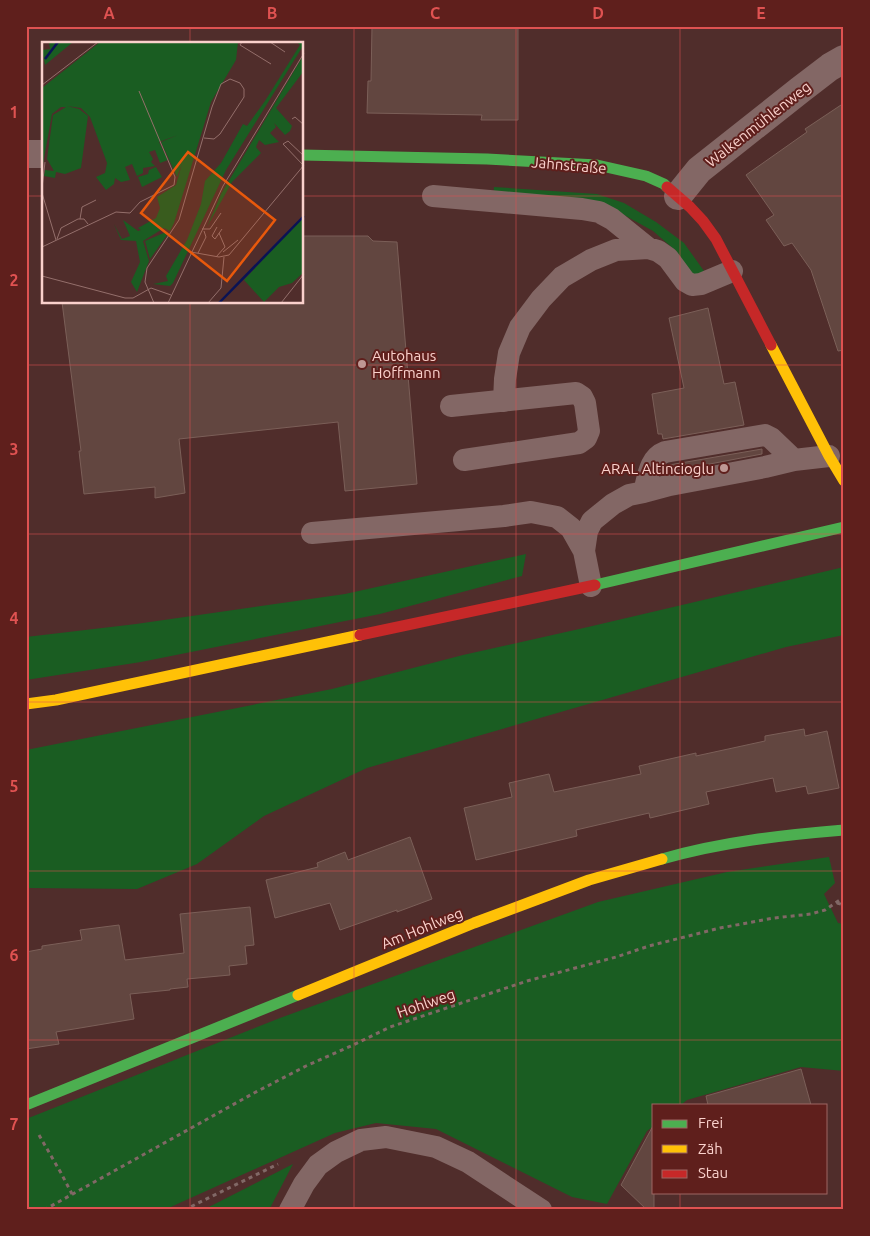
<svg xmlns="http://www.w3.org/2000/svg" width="870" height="1236" viewBox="0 0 870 1236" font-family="Ubuntu,sans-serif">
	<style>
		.green { fill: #1a5d22 }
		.building { fill: #624640; stroke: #7b5f58 }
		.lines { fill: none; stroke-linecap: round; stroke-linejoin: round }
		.path { stroke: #816866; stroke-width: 3; stroke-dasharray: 4 4; stroke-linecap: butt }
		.lane { stroke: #836765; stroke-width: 22 }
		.street { stroke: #836765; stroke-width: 28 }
		.fast { stroke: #4caf50; stroke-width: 11 }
		.slow { stroke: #ffc107; stroke-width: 11 }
		.jam { stroke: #c62828; stroke-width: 11 }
		.grid { fill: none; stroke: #df5251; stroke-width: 1; stroke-opacity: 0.55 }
		.poi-dot { fill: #be9894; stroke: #5f1f1c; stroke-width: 2 }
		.labels { text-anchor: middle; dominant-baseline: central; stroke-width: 4; stroke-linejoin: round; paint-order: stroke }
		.street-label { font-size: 15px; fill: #fad1cc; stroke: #5f1f1c }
		.poi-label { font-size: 15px; fill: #fad1cc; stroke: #5f1f1c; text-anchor: start }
		.inset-river { fill: none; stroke: #0a1355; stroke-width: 2.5 }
		.inset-road { fill: none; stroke: #946f6b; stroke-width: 1 }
		.view { fill: #e8590c; fill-opacity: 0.15; stroke: #e8590c; stroke-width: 2.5 }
		.inset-edge { fill: none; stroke: #fad1cc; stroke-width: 2.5 }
		.neatline { fill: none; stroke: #df5251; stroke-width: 2 }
		.grid-label { font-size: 16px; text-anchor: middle; font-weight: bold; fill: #df5251 }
	</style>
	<rect width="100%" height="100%" fill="#502d2b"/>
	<path class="green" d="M 494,187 L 597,194 L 624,203 L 656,222 L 684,243 L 704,271 L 693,277 L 676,251 L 653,231 L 624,215 L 493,198 Z
		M 526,554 L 522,576 L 380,614 L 141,662 L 26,680 L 26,637 L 136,624 L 345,594 Z
		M 844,567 L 844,635 L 786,647 L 367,768 L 264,816 L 197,864 L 137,889 L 26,888 L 26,750 L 332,689 L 463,655 L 588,627 Z
		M 829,857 L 835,883 L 824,894 L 838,923 L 844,924 L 844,1071 L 801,1067 L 687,1100 L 681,1105 L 654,1105 L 654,1126 L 647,1131 L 607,1204 L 572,1197 L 436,1129 L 376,1123 L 335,1133 L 164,1210 L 26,1210 L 26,1119 L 280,1018 L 598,902 L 727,872 Z
		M 293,1164 L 269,1210 L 203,1210 Z"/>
	<path class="building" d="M 372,26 L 518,26 L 518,120 L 481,120 L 482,115 L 367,113 L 368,81 L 371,81 Z
		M 844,103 L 844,350 L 838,351 L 811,270 L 792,243 L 784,246 L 766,220 L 774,215 L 746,175 L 807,132 L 805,129 Z
		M 302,236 L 368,236 L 373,241 L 397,242 L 417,484 L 345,491 L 338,422 L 179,439 L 185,493 L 155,498 L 155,487 L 84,494 L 79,451 L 81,451 L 62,302 L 302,302 Z
		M 708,308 L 724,384 L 735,382 L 744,425 L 663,439 L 662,434 L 658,434 L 652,394 L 684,388 L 669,318 Z
		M 762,449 L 762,454 L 668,472 L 667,466 L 669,465 Z
		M 804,729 L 805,736 L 827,731 L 839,788 L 808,794 L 806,786 L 776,792 L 773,778 L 706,792 L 709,804 L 650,818 L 649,813 L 576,830 L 577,836 L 476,860 L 464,808 L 512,797 L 509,783 L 549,774 L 554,792 L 641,774 L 639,766 L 696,753 L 696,756 L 765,741 L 765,736 Z
		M 410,837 L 432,899 L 397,912 L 397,910 L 340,930 L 330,903 L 275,918 L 266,880 L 318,867 L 317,863 L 345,852 L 348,860 Z
		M 250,907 L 254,945 L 245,946 L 247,964 L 229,966 L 230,975 L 187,979 L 188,987 L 170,989 L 170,990 L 130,994 L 134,1019 L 56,1032 L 59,1044 L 26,1049 L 26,952 L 42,949 L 42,946 L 82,940 L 80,930 L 119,925 L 125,960 L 184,953 L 180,914 Z
		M 801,1069 L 811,1105 L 708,1105 L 706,1096 Z
		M 654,1124 L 654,1210 L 647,1210 L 621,1185 Z"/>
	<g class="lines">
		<path class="path" d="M 837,903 L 844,905
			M 39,1135 L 61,1173 L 72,1194
			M 44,1210 L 254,1093 L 306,1066 L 351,1046 L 390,1027 L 527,981 L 616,957 L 649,946 L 720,928 L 774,918 L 811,914 L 825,910 L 844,897
			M 184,1210 L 278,1164"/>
		<path class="lane" d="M 433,196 L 582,209 L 599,212 L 612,219 L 648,248
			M 504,401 L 505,379 L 509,353 L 520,327 L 541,299 L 562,277 L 591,260 L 616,250 L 648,248 L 658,251 L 668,258 L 685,281 L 692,285 L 701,284 L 732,271
			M 451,406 L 576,393 L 582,397 L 585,403 L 589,431 L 586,438 L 579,443 L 464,460
			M 644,492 C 648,478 649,458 665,452 L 765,435 L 771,438 L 794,460
			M 312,533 L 504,516 L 531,512 L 557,517 L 571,528 L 584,551 L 591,586
			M 584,551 L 587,531 L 592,521 L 613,504 L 629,495 L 644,492 L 670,485 L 765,467 L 794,460 L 829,456
			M 290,1210 L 304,1184 L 318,1165 L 336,1152 L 361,1140 L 386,1137 L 436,1147 L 468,1162 L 541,1210"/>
		<path class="street" d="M 26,154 L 44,154
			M 678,196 L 699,170 L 800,90 L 830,67 L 844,59"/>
		<path class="fast" d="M 302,155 L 487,159 L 597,165 L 646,176 L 664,184 L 667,187
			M 595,585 L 844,527
			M 662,859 C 721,842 783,835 844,830
			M 26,1105 L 298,995"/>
		<path class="slow" d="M 771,345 L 829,456 L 844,481
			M 26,704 L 56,700 L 360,635
			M 298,995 L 474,923 L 589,880 L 662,859"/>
		<path class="jam" d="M 667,187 L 690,207 L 703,221 L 716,239 L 771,345
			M 360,635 L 595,585"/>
	</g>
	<path class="grid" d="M 190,26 L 190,44M 354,26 L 354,1210M 516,26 L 516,1210M 680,26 L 680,1105M 26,196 L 44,196M 302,196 L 844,196M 190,302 L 190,1210M 26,365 L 844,365M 26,534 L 844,534M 26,702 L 844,702M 26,871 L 844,871M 26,1040 L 844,1040M 680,1192 L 680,1210"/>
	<g class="poi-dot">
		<circle cx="362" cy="364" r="5"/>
		<circle cx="724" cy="468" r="5"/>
	</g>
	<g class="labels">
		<g class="street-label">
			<text transform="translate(758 124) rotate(-38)">Walkenmühlenweg</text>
			<text transform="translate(569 165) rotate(5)">Jahnstraße</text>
			<text transform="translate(422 928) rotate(-22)">Am Hohlweg</text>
			<text transform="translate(426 1003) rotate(-19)">Hohlweg</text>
		</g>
		<g class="poi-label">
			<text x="372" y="355">Autohaus<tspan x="372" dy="17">Hoffmann</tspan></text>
			<text x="714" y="468" text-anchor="end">ARAL Altincioglu</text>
		</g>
	</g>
	<g transform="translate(42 42)">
		<rect width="261" height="261" fill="#502d2b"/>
		<path d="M 7,0 L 31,0 L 3,23 L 0,8 L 8,7 ZM 58,0 L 196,0 L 194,18 L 169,60 L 132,181 L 128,189 L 122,186 L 101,199 L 107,219 L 95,250 L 89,240 L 98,220 L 94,199 L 79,198 L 72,182 L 80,197 L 88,194 L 81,178 L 96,189 L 99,188 L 96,186 L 114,176 L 118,166 L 115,155 L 134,143 L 140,122 L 135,135 L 119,100 L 136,93 L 117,100 L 126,118 L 118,121 L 113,108 L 107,110 L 111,117 L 109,120 L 113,124 L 101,126 L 101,131 L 95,134 L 90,122 L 83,125 L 88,138 L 79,140 L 73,136 L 72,142 L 64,148 L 54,135 L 63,131 L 65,121 L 48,75 L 39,66 L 25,64 L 37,67 L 46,74 L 39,126 L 23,132 L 14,130 L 13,136 L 2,134 L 3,128 L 12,129 L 5,117 L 11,73 L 24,65 L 19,65 L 10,72 L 0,127 L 0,46 ZM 255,0 L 261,0 L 261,4 L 184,128 L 131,241 L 128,244 L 111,242 L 126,239 L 124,234 L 145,198 L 159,162 L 163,139 L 179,121 L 201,82 L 205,84 L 223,59 L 258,3 ZM 261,14 L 261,30 L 234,66 L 250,84 L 248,89 L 243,93 L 232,81 L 234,85 L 228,91 L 237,100 L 223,103 L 217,98 L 214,105 L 219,111 L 190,140 L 165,185 L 179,152 ZM 114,125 L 120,135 L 100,145 L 96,135 L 106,132 L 107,128 ZM 261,174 L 261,231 L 250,241 L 237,245 L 222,260 L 202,238 ZM 124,190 L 125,193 L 108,217 L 103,199 Z" fill="#1a5d22"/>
		<path class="inset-river" d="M 3,17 L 16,0M 177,261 L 262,174"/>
		<path class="inset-road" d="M 200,0 L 198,3 L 229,22M 228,0 L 243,10M 0,43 L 56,0M 250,77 L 253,75 L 262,83M 261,123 L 241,102 L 246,99 L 262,114M 0,146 L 3,120M 0,151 L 14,198M 38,177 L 40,165 L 54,158M 175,185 L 170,194 L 173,197 L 180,187M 160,187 L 168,187 L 179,171M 15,197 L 19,186 L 36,177 L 42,177 L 46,182M 0,205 L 74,170 L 88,171 L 98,160 L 132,143 L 133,135 L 97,49M 149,210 L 177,215 L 187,213 L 262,123M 181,210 L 196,198M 156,211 L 164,195 L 162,189M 174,215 L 183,205 L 177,191M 0,234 L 83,256 L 91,256 L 109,246 L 129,253M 112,261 L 103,240 L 105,226 L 137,178 L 170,65 L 179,42 L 188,37 L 198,41 L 202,47 L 202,55 L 178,92 L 172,97 L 162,96M 126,261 L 181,144 L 262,11M 166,261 L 179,246 L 182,215M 239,261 L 262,232"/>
		<path class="view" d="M 146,110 L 233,178 L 185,239 L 99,171 Z"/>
		<rect width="261" height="261" class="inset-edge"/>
	</g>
	<rect width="870" height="1236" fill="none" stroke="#5f1f1c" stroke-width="55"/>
	<rect x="652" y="1104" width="175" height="90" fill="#5f1f1c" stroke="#9d6662"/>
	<rect x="662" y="1120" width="25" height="8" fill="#4caf50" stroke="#9d6662"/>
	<text x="698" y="1128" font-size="15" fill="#fad1cc">Frei</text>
	<rect x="662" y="1145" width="25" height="8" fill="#ffc107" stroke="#9d6662"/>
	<text x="698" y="1154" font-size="15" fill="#fad1cc">Zäh</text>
	<rect x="662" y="1170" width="25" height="8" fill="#c62828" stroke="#9d6662"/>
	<text x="698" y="1178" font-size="15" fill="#fad1cc">Stau</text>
	<rect x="28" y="28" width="814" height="1180" class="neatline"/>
	<g class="grid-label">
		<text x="109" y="19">A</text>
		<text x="272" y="19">B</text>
		<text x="435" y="19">C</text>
		<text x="598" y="19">D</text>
		<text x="761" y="19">E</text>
		<text x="14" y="118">1</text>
		<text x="14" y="286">2</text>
		<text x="14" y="455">3</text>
		<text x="14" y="624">4</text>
		<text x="14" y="792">5</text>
		<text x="14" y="961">6</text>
		<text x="14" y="1130">7</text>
	</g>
</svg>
